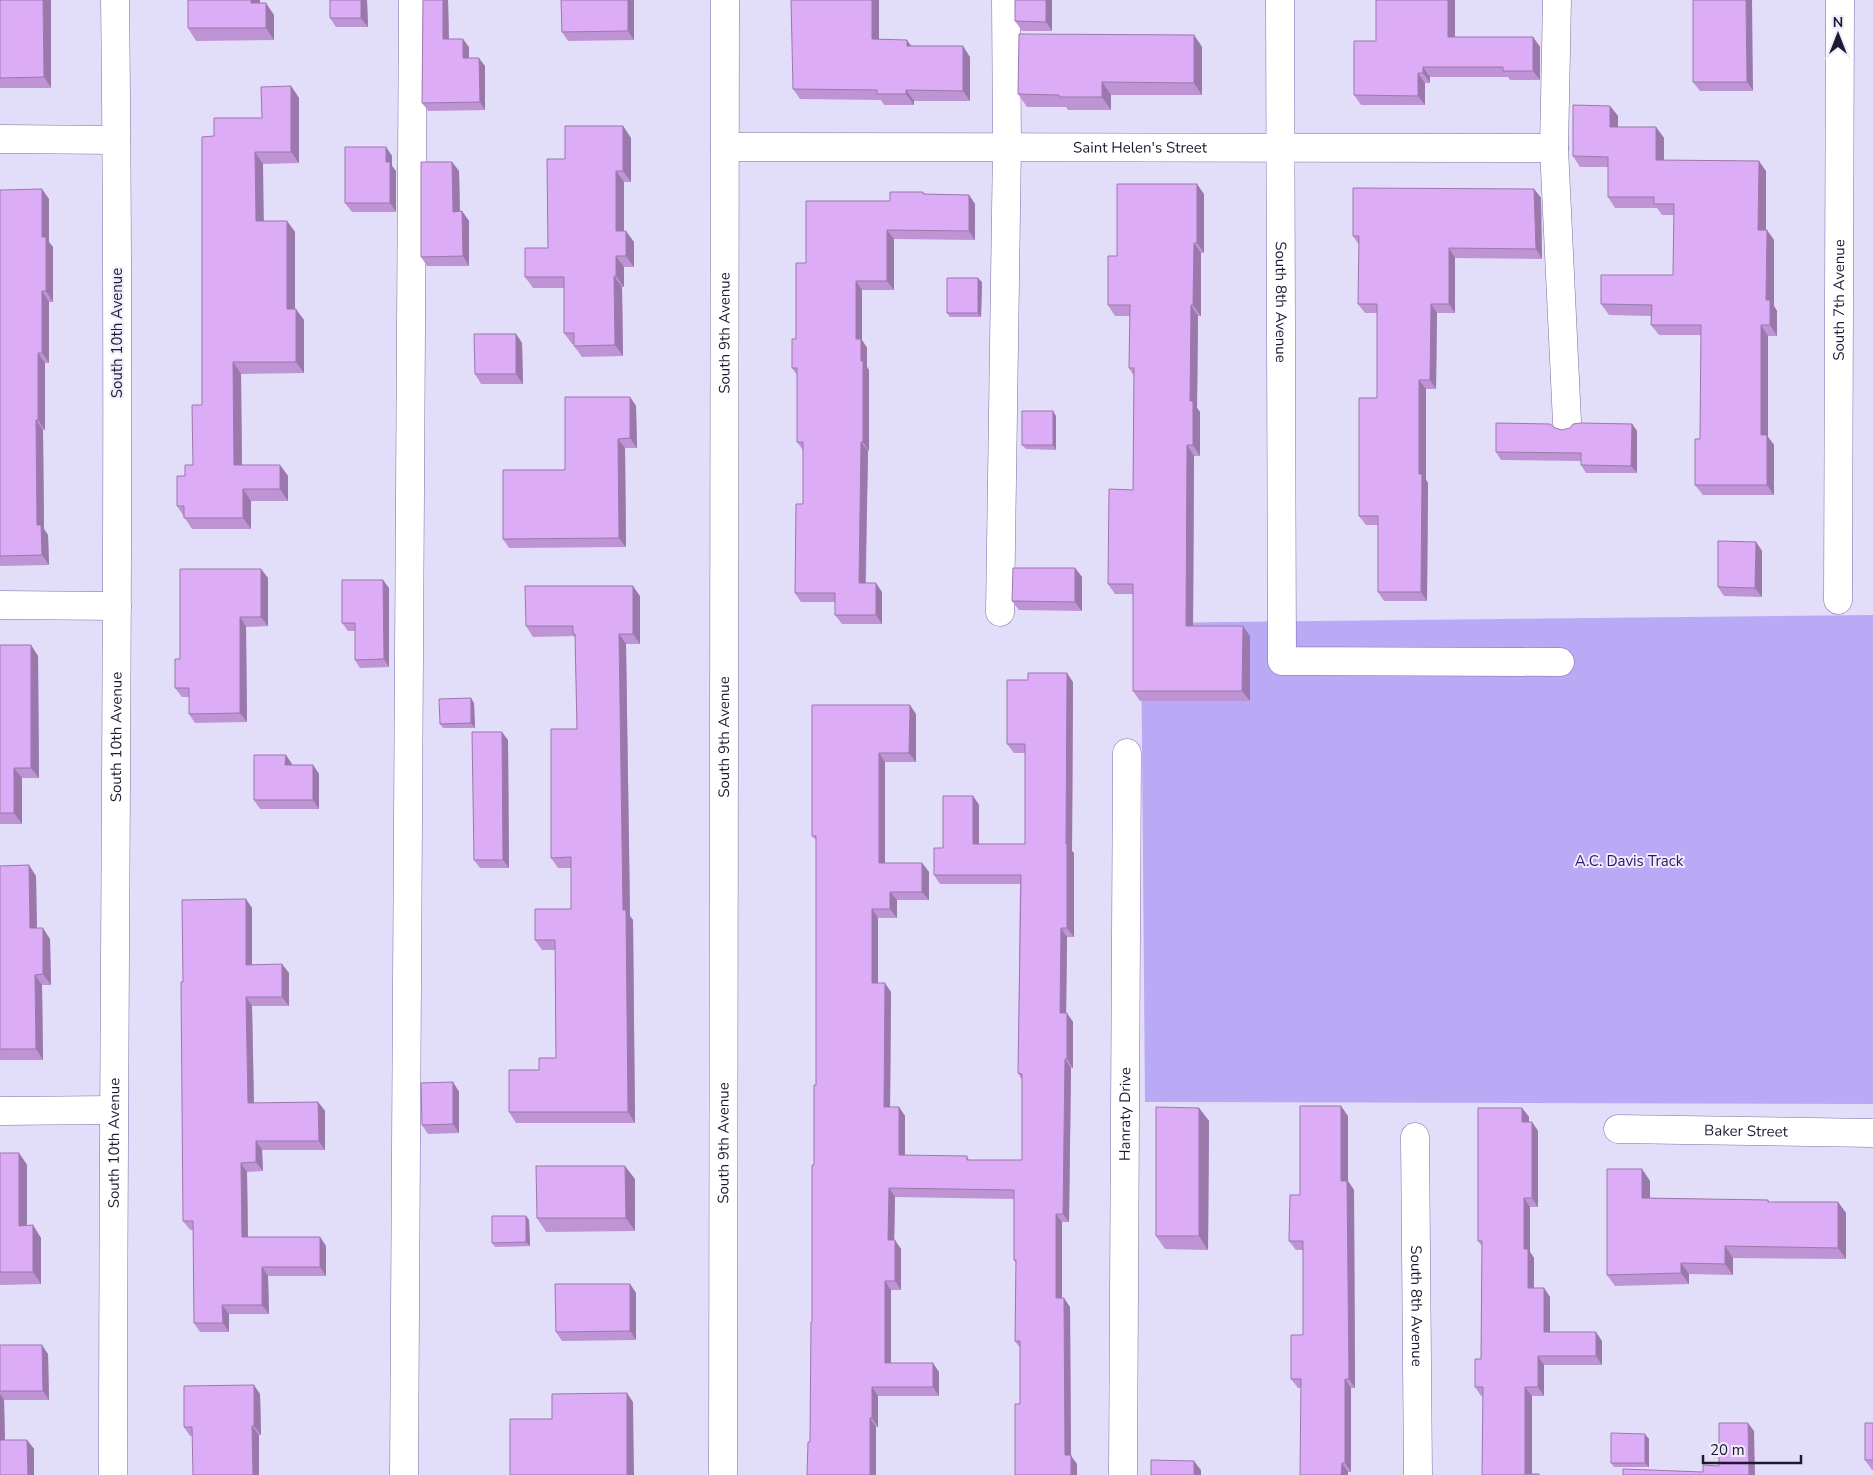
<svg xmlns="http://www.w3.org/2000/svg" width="1873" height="1475" viewBox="0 0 1873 1475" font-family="'Nunito Sans',sans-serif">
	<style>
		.green { fill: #baa9f4 }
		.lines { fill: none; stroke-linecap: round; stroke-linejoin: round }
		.minor-casing { stroke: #7d6eac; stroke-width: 29 }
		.minor { stroke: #fff; stroke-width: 28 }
		.wall { fill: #be94d4 }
		.shaded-wall { fill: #9b78ac }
		.building { fill: #ddacf6; stroke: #9b78ac }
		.labels { text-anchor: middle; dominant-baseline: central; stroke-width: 4; stroke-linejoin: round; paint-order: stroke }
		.street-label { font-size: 15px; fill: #1e1831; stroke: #efedfb }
		.park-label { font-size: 15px; fill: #35136b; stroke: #efedfb }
	</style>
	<rect width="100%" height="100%" fill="#e2ddf9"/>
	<path class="green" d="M 1873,615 L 1873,1104 L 1145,1102 L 1141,623 Z"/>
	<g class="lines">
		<g class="minor-casing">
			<g id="minor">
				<path id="s1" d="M 1280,0 L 1282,661 L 1560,662"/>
				<path d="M 1557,0 L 1554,148 L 1567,422"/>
				<path d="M 0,139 L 116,140"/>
				<path id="s2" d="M 725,147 L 1554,148"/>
				<path id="s3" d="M 1838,600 L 1840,0"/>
				<path d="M 0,605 L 117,606"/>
				<path d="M 1000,612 L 1007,146 L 1006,0"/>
				<path d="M 0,1111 L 113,1110"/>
				<path id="s4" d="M 1618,1129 L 1873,1133"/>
				<path id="s5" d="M 1415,1137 L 1418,1475"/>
				<path id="s6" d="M 113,1475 C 113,983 121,492 115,0"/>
				<path d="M 404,1475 L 413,0"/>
				<path id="s7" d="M 723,1475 L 725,0"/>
				<path id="s8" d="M 1123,1475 L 1127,753"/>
			</g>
		</g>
		<use href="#minor" class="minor"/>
	</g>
	<path class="wall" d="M 0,0 L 51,88 L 0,88 Z
		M 260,0 L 260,3 L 274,15 L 274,40 L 196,41 L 188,28 Z
		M 330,0 L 367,0 L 368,27 L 336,27 L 330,18 Z
		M 423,0 L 448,0 L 449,39 L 469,47 L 469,58 L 485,66 L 485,110 L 428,111 L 422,103 Z
		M 561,0 L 634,0 L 634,40 L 568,41 L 562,32 Z
		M 879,0 L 879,39 L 970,57 L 970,101 L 914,101 L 914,105 L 884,105 L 881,100 L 800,99 L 793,89 Z
		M 1015,0 L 1052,0 L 1052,31 L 1022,31 L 1015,21 Z
		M 1455,0 L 1455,37 L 1533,37 L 1540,47 L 1540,80 L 1510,80 L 1508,77 L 1430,77 L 1430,83 L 1425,83 L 1425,105 L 1361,105 L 1354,95 L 1376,41 Z
		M 1693,0 L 1753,91 L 1700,91 L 1693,82 Z
		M 1194,35 L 1202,47 L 1202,95 L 1111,95 L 1111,110 L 1068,110 L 1066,107 L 1027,107 L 1018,94 Z
		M 291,86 L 299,98 L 299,163 L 263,164 L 263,221 L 287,221 L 295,232 L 295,309 L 304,320 L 304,373 L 241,374 L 242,465 L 280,465 L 288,476 L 288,501 L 251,501 L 251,529 L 192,529 L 177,506 L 185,476 L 193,465 L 202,405 L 262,118 Z
		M 1610,106 L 1618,116 L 1618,127 L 1656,127 L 1664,138 L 1664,160 L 1766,171 L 1766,230 L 1774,240 L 1774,306 L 1777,311 L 1777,336 L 1768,336 L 1768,437 L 1774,445 L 1774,495 L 1703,495 L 1695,485 L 1700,439 L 1701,335 L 1659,335 L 1651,325 L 1651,316 L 1609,315 L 1601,304 L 1673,275 L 1674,215 L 1662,215 L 1657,208 L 1615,208 L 1608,197 L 1608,167 L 1580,167 L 1573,156 Z
		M 623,126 L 631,138 L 631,182 L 624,182 L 624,231 L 634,242 L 634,267 L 624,267 L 624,287 L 622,287 L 623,356 L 582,357 L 574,346 L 574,344 L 572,344 L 564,333 L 564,288 L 533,288 L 525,277 L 548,248 L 565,159 Z
		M 386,147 L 392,156 L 392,166 L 396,171 L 396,212 L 352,212 L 345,203 Z
		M 452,162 L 459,171 L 460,211 L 462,211 L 469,221 L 469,266 L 427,266 L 421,257 Z
		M 1534,189 L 1541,198 L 1542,259 L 1455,258 L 1455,313 L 1437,313 L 1436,389 L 1426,389 L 1426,480 L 1428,483 L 1427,601 L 1384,601 L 1378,592 L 1378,525 L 1366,525 L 1359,516 L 1377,398 L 1377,313 L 1365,313 L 1358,304 L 1359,245 L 1353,236 Z
		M 0,190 L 49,199 L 49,242 L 53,247 L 53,302 L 49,302 L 49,363 L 45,363 L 45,430 L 43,430 L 44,529 L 48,535 L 49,565 L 0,566 Z
		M 923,192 L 925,194 L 969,195 L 975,204 L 975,240 L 894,239 L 894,290 L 862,290 L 862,340 L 867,348 L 867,367 L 869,370 L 869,451 L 868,451 L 866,583 L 882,592 L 882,624 L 842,624 L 835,615 L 835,602 L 801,602 L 795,593 L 803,504 L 803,450 L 797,442 L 797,375 L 792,368 L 806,263 L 890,201 Z
		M 1204,194 L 1204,253 L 1201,253 L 1201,316 L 1198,316 L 1197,408 L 1200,412 L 1200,456 L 1194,456 L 1193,626 L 1250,636 L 1250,701 L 1140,701 L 1133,691 L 1133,594 L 1115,594 L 1108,584 L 1133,490 L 1134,376 L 1129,368 L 1130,316 L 1115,316 L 1108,305 L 1117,256 Z
		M 982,282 L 981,317 L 950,317 L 947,313 Z
		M 516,334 L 522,343 L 523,384 L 481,384 L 475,374 Z
		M 630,397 L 636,406 L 637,448 L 625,448 L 626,547 L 509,548 L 503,539 L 565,470 Z
		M 1056,416 L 1056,450 L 1026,449 L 1022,445 Z
		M 1632,424 L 1637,431 L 1637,473 L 1586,473 L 1581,465 L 1581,461 L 1501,460 L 1496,452 L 1555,428 L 1562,430 Z
		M 1756,542 L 1762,551 L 1762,597 L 1724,596 L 1718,587 Z
		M 1075,568 L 1082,577 L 1082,611 L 1019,610 L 1012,601 Z
		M 261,569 L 268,578 L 268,626 L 246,627 L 247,722 L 195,723 L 189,714 L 189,697 L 182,697 L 175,688 L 180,659 Z
		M 389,588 L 389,667 L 360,668 L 355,660 L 355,631 L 348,631 L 342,623 Z
		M 640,596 L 640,644 L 626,644 L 630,916 L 633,920 L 635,1123 L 516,1123 L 509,1112 L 539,1070 L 556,1058 L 555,950 L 542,950 L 535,940 L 571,909 L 571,868 L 558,868 L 551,858 L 577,729 L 575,638 L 574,636 L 533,637 L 526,626 Z
		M 0,645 L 31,645 L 38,656 L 39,778 L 22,778 L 22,824 L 0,824 Z
		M 1073,682 L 1072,851 L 1074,853 L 1074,937 L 1067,937 L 1066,1013 L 1073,1022 L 1073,1068 L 1071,1068 L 1069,1222 L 1062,1222 L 1062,1298 L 1070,1307 L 1071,1456 L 1077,1464 L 1077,1475 L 1020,1404 L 1020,1348 L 1015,1341 L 1016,1263 L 1014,1260 L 1014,1199 L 895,1197 L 894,1240 L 901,1249 L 901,1290 L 891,1290 L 891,1363 L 939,1372 L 939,1396 L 878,1396 L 878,1427 L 876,1427 L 876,1475 L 810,1442 L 812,1322 L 814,1165 L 816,1085 L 816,840 L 812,836 L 812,818 L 916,714 L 916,762 L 885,762 L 885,863 L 922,863 L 929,872 L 929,900 L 897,900 L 897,918 L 878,918 L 878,983 L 891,992 L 890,1107 L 899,1107 L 905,1116 L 905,1156 L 967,1156 L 969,1160 L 1022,1160 L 1022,1080 L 1018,1073 L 1020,884 L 940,884 L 934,875 L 943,848 L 973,796 L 979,805 L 979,844 L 1025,844 L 1025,753 L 1014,753 L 1007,744 Z
		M 474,703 L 475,728 L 443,728 L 440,724 Z
		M 508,740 L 509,868 L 480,868 L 474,860 Z
		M 286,755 L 292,765 L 313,765 L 319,774 L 319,809 L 260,809 L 254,800 Z
		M 0,866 L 36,876 L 37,928 L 50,939 L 51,985 L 42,985 L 43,1060 L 0,1060 Z
		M 246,899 L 252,908 L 252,965 L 289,973 L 289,1006 L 252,1006 L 254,1103 L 318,1102 L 325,1111 L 325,1150 L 262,1150 L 263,1171 L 247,1172 L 248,1237 L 320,1237 L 326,1246 L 326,1276 L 268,1276 L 269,1314 L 229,1314 L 229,1332 L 200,1332 L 194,1323 L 193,1230 L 190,1230 L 183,1221 L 183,982 Z
		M 453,1082 L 459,1092 L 459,1133 L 428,1134 L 422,1125 Z
		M 1199,1108 L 1209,1121 L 1208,1250 L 1165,1249 L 1156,1236 Z
		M 1522,1108 L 1529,1117 L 1529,1122 L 1532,1122 L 1538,1131 L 1538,1207 L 1530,1207 L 1530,1252 L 1534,1258 L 1534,1288 L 1544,1288 L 1550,1297 L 1550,1332 L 1602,1341 L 1602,1365 L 1544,1365 L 1544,1396 L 1532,1396 L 1532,1474 L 1539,1474 L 1539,1475 L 1482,1475 L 1483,1396 L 1481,1396 L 1475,1387 L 1481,1359 L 1482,1246 L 1478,1241 Z
		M 1348,1116 L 1348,1181 L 1354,1190 L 1355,1388 L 1351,1388 L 1351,1472 L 1348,1472 L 1348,1475 L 1301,1388 L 1298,1388 L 1291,1379 L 1303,1335 L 1303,1250 L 1296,1250 L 1289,1241 Z
		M 0,1153 L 19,1153 L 27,1165 L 27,1226 L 41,1238 L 41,1284 L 0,1285 Z
		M 1642,1169 L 1650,1181 L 1650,1198 L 1768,1200 L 1769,1202 L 1838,1202 L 1846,1213 L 1846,1259 L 1733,1258 L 1733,1275 L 1689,1274 L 1689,1284 L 1615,1286 L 1607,1275 Z
		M 635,1179 L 635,1231 L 546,1232 L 537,1218 Z
		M 526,1216 L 529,1220 L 530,1246 L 495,1247 L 492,1243 Z
		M 630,1284 L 636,1293 L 636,1340 L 562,1341 L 556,1332 Z
		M 0,1345 L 48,1354 L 49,1400 L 4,1400 L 5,1440 L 27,1440 L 34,1449 L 34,1475 L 0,1475 Z
		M 260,1394 L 261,1435 L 259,1435 L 259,1475 L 193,1475 L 193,1436 L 190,1436 L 184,1427 Z
		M 1873,1423 L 1873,1470 L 1872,1470 L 1865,1460 Z
		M 1649,1439 L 1649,1467 L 1614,1467 L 1611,1463 Z"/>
	<path class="shaded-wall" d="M 43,0 L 51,0 L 51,88 L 44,77 Z
		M 251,0 L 260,0 L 260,15 L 251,3 Z
		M 361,0 L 367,0 L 368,27 L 361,18 Z
		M 443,0 L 448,0 L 449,47 L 443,39 Z
		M 628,0 L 634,0 L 634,40 L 628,31 Z
		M 872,0 L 879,0 L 879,50 L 872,39 Z
		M 1046,0 L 1052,0 L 1052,31 L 1046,22 Z
		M 1448,0 L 1455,0 L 1455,47 L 1448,37 Z
		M 1746,0 L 1752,0 L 1753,91 L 1747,82 Z
		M 266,3 L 274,15 L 274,40 L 266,28 Z
		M 1194,35 L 1202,47 L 1202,95 L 1194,83 Z
		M 1533,37 L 1540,47 L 1540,80 L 1533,71 Z
		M 463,39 L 469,47 L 469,66 L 463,58 Z
		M 907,40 L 914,50 L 907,46 Z
		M 963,46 L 970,57 L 970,101 L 963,91 Z
		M 479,58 L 485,66 L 485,110 L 480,102 Z
		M 1423,67 L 1430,77 L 1430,83 L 1423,73 Z
		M 1418,73 L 1425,83 L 1425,105 L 1418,96 Z
		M 1102,82 L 1111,95 L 1111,110 L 1102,97 Z
		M 291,86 L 299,98 L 299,163 L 291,152 Z
		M 906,90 L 914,101 L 914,105 L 906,94 Z
		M 1610,106 L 1618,116 L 1618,138 L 1610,127 Z
		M 623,126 L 631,138 L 631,182 L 623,171 Z
		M 1656,127 L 1664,138 L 1664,171 L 1656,160 Z
		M 386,147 L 392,156 L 392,166 L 396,171 L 396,212 L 390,203 L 386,162 Z
		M 255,152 L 263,164 L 264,232 L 256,221 Z
		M 1759,161 L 1766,171 L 1766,240 L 1758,230 Z
		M 452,162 L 459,171 L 460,221 L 453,212 Z
		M 616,171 L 624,182 L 624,242 L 616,231 Z
		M 1197,184 L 1204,194 L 1204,253 L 1197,243 Z
		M 42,189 L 49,199 L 49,242 L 53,247 L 53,302 L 46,291 L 42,237 Z
		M 1534,189 L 1541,198 L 1542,259 L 1536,249 Z
		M 969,195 L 975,204 L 975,240 L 969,231 Z
		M 462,211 L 469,221 L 469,266 L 463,256 Z
		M 287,221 L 295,232 L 295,320 L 287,309 Z
		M 887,230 L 894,239 L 894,290 L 887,281 Z
		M 1767,230 L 1774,240 L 1774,306 L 1777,311 L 1777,336 L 1770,325 L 1766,300 Z
		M 626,231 L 634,242 L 634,267 L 626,256 Z
		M 1194,243 L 1201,253 L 1201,316 L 1193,305 Z
		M 1449,248 L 1455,258 L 1455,313 L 1449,304 Z
		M 616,256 L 624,267 L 624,287 L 616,276 Z
		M 614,276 L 622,287 L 623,356 L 615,345 Z
		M 978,278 L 982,282 L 981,317 L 978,313 Z
		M 856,281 L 862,290 L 862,340 L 867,348 L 867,367 L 869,370 L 869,451 L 863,442 L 861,361 L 856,339 Z
		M 42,291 L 49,302 L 49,363 L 42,353 Z
		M 1431,304 L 1437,313 L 1436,389 L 1430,380 Z
		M 1191,305 L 1198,316 L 1197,408 L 1200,412 L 1200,456 L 1193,445 L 1190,401 Z
		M 296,309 L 304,320 L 304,373 L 296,362 Z
		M 1761,325 L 1768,336 L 1768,437 L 1774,445 L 1774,495 L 1767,485 L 1761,435 Z
		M 516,334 L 522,343 L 523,384 L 516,374 Z
		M 38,353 L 45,363 L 45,430 L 38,420 Z
		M 233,362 L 241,374 L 242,476 L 234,465 Z
		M 1419,380 L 1426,389 L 1426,480 L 1428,483 L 1427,601 L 1421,592 L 1419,474 Z
		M 630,397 L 636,406 L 637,448 L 630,438 Z
		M 1053,411 L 1056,416 L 1056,450 L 1053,445 Z
		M 36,420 L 43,430 L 44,529 L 48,535 L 49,565 L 42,555 L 37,525 Z
		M 1632,424 L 1637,431 L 1637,473 L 1631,466 Z
		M 618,439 L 625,448 L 626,547 L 619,538 Z
		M 861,442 L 868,451 L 865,592 L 859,583 Z
		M 1187,445 L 1194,456 L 1193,636 L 1186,626 Z
		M 280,465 L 288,476 L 288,501 L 280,489 Z
		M 243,489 L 251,501 L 251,529 L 243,518 Z
		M 1756,542 L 1762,551 L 1762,597 L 1755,588 Z
		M 1075,568 L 1082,577 L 1082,611 L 1075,602 Z
		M 261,569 L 268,578 L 268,626 L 261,617 Z
		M 383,580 L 389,588 L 389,667 L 384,659 Z
		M 876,583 L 882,592 L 882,624 L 876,615 Z
		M 633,586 L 640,596 L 640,644 L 633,634 Z
		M 240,617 L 246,627 L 247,722 L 240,713 Z
		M 1243,626 L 1250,636 L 1250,701 L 1242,691 Z
		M 619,634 L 626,644 L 630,916 L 633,920 L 635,1123 L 628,1112 L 623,910 Z
		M 31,645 L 38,656 L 39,778 L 31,768 Z
		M 1067,673 L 1073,682 L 1072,851 L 1074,853 L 1074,937 L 1067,928 L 1066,844 Z
		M 471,698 L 474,703 L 475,728 L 471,723 Z
		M 910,705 L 916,714 L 916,762 L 909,753 Z
		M 502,732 L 508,740 L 509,868 L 503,860 Z
		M 879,753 L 885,762 L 885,872 L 879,863 Z
		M 286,755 L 292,764 L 292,774 L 285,765 Z
		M 313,765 L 319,774 L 319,809 L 313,800 Z
		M 14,768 L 22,778 L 22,824 L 14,813 Z
		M 973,796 L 979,805 L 979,853 L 973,844 Z
		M 922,863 L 929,872 L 929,900 L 922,892 Z
		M 29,865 L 36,876 L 37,939 L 30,928 Z
		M 890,892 L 897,900 L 897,918 L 890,909 Z
		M 246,899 L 252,908 L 252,974 L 246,965 Z
		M 872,909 L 878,918 L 878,992 L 872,983 Z
		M 43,928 L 50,939 L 51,985 L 43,974 Z
		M 1061,928 L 1067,937 L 1066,1022 L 1060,1013 Z
		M 282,964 L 289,973 L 289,1006 L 282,997 Z
		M 35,975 L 42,985 L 43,1060 L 36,1049 Z
		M 885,983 L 891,992 L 890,1116 L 884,1107 Z
		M 246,997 L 252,1006 L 254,1112 L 248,1103 Z
		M 1067,1013 L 1073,1022 L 1073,1068 L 1067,1059 Z
		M 1065,1059 L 1071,1068 L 1069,1222 L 1063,1214 Z
		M 453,1082 L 459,1092 L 459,1133 L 453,1124 Z
		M 318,1102 L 325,1111 L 325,1150 L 319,1141 Z
		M 1341,1106 L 1348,1116 L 1348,1181 L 1354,1190 L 1355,1388 L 1349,1379 L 1341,1181 Z
		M 899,1107 L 905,1116 L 905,1164 L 899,1155 Z
		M 1199,1108 L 1209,1121 L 1208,1250 L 1199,1236 Z
		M 1522,1108 L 1529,1117 L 1529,1131 L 1522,1122 Z
		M 1532,1122 L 1538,1131 L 1538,1207 L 1532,1198 Z
		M 256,1141 L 262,1150 L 263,1171 L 256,1162 Z
		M 19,1153 L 27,1165 L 27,1238 L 19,1226 Z
		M 241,1163 L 247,1172 L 248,1246 L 242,1237 Z
		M 625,1166 L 635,1179 L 635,1231 L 626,1218 Z
		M 1642,1169 L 1650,1181 L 1650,1209 L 1642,1198 Z
		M 889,1188 L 895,1197 L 894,1249 L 888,1240 Z
		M 1524,1198 L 1530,1207 L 1530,1252 L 1534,1258 L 1534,1297 L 1528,1288 L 1524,1249 Z
		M 1838,1202 L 1846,1213 L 1846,1259 L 1838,1248 Z
		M 1056,1214 L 1062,1222 L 1062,1307 L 1056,1298 Z
		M 526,1216 L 529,1220 L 530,1246 L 526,1242 Z
		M 33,1225 L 41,1238 L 41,1284 L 33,1272 Z
		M 320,1237 L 326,1246 L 326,1276 L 320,1267 Z
		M 895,1240 L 901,1249 L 901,1290 L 895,1281 Z
		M 1725,1246 L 1733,1258 L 1733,1275 L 1725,1264 Z
		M 1681,1263 L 1689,1274 L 1689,1284 L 1681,1273 Z
		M 262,1267 L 268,1276 L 269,1314 L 262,1305 Z
		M 885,1281 L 891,1290 L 891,1372 L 885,1363 Z
		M 630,1284 L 636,1293 L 636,1340 L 630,1331 Z
		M 1544,1288 L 1550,1297 L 1550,1341 L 1544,1332 Z
		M 1064,1298 L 1070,1307 L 1071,1456 L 1077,1464 L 1077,1475 L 1071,1475 L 1065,1455 Z
		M 222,1305 L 229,1314 L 229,1332 L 223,1323 Z
		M 1596,1332 L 1602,1341 L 1602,1365 L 1596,1356 Z
		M 42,1345 L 48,1354 L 49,1400 L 43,1391 Z
		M 1538,1356 L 1544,1365 L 1544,1396 L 1538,1387 Z
		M 933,1363 L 939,1372 L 939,1396 L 933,1387 Z
		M 1345,1379 L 1351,1388 L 1351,1472 L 1345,1463 Z
		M 254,1385 L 260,1394 L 261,1435 L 254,1426 Z
		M 872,1387 L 878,1396 L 878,1427 L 872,1418 Z
		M 1525,1387 L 1532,1396 L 1532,1475 L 1525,1474 Z
		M 627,1393 L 633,1402 L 634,1475 L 627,1475 Z
		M 0,1394 L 4,1400 L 5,1449 L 0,1442 Z
		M 870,1418 L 876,1427 L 876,1475 L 870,1475 Z
		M 1748,1423 L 1754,1431 L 1755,1475 L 1749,1475 Z
		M 252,1426 L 259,1435 L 259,1475 L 253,1475 Z
		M 1645,1434 L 1649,1439 L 1649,1467 L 1645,1463 Z
		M 27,1440 L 34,1449 L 34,1475 L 28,1475 Z
		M 1194,1461 L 1201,1470 L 1201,1475 L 1194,1475 Z
		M 1342,1463 L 1348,1472 L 1348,1475 L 1341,1475 Z"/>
	<path class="building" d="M 0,0 L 43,0 L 44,77 L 0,78 Z
		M 188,0 L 251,0 L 251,3 L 266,3 L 266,28 L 188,28 Z
		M 330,0 L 361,0 L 361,18 L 330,18 Z
		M 423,0 L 443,0 L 443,39 L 463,39 L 463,58 L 479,58 L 480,102 L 422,103 Z
		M 561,0 L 628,0 L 628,31 L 562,32 Z
		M 791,0 L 872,0 L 872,39 L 907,40 L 907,46 L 963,46 L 963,91 L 906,90 L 906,94 L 877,94 L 877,90 L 793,89 Z
		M 1015,0 L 1046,0 L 1046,22 L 1015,21 Z
		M 1376,0 L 1448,0 L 1448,37 L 1533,37 L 1533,71 L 1503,71 L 1503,67 L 1423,67 L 1423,73 L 1418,73 L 1418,96 L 1354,95 L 1354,41 L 1376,41 Z
		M 1693,0 L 1746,0 L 1747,82 L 1693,82 Z
		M 1019,34 L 1194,35 L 1194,83 L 1102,82 L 1102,97 L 1059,97 L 1059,95 L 1018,94 Z
		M 291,86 L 291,152 L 255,152 L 256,221 L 287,221 L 287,309 L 296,309 L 296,362 L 233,362 L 234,465 L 280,465 L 280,489 L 243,489 L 243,518 L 184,518 L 184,506 L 177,506 L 177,476 L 185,476 L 185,465 L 193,465 L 192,405 L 202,405 L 202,137 L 214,136 L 214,118 L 262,118 L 261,87 Z
		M 1573,105 L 1610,106 L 1610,127 L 1656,127 L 1656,160 L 1759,161 L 1758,230 L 1767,230 L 1766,300 L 1770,300 L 1770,325 L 1761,325 L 1761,435 L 1767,435 L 1767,485 L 1695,485 L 1695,439 L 1700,439 L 1701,325 L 1651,325 L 1652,305 L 1601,304 L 1601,275 L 1673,275 L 1674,204 L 1654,204 L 1654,197 L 1608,197 L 1608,157 L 1573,156 Z
		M 565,126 L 623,126 L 623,171 L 616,171 L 616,231 L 626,231 L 626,256 L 616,256 L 616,276 L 614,276 L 615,345 L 574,346 L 574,333 L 564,333 L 564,277 L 525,277 L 525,248 L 548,248 L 547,159 L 565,159 Z
		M 345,147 L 386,147 L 386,162 L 390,162 L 390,203 L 345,203 Z
		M 421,162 L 452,162 L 453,212 L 462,211 L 463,256 L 421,257 Z
		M 1117,184 L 1197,184 L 1197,243 L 1194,243 L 1193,305 L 1191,305 L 1190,401 L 1193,401 L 1193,445 L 1187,445 L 1186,626 L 1243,626 L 1242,691 L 1133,691 L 1133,584 L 1108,584 L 1109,489 L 1133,490 L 1134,368 L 1129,368 L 1130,305 L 1108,305 L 1108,256 L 1117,256 Z
		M 1353,188 L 1534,189 L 1536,249 L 1449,248 L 1449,304 L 1431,304 L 1430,380 L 1419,380 L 1419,474 L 1422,474 L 1421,592 L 1378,592 L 1378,516 L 1359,516 L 1359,398 L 1377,398 L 1377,304 L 1358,304 L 1359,236 L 1353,236 Z
		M 42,189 L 42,237 L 46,237 L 46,291 L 42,291 L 42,353 L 38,353 L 38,420 L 36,420 L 37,525 L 41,525 L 42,555 L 0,556 L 0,190 Z
		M 890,192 L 923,192 L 923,194 L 969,195 L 969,231 L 887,230 L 887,281 L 856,281 L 856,339 L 861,339 L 861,361 L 863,361 L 863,442 L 861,442 L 859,583 L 876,583 L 876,615 L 835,615 L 835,593 L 795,593 L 796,504 L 803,504 L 803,442 L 797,442 L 797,368 L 792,368 L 792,339 L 796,339 L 796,263 L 806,263 L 806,201 L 890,201 Z
		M 947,278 L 978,278 L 978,313 L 947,313 Z
		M 474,334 L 516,334 L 516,374 L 475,374 Z
		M 565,397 L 630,397 L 630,438 L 618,439 L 619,538 L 503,539 L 503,470 L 565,470 Z
		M 1022,411 L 1053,411 L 1053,445 L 1022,445 Z
		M 1496,423 L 1550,424 L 1555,428 L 1562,430 L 1570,428 L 1573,424 L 1581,423 L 1632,424 L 1631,466 L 1581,465 L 1581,453 L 1496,452 Z
		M 1718,541 L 1756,542 L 1755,588 L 1718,587 Z
		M 1013,568 L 1075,568 L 1075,602 L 1012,601 Z
		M 180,569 L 261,569 L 261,617 L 240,617 L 240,713 L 189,714 L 189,688 L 175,688 L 175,659 L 180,659 Z
		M 342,580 L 383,580 L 384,659 L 355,660 L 355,623 L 342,623 Z
		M 525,586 L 633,586 L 633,634 L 619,634 L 623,910 L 626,910 L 628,1112 L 509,1112 L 509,1070 L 539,1070 L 539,1058 L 556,1058 L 555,940 L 535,940 L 535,909 L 571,909 L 571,857 L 551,858 L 551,729 L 577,729 L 575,634 L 573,634 L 573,626 L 526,626 Z
		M 0,645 L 31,645 L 31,768 L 14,768 L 14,813 L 0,813 Z
		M 1028,673 L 1067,673 L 1066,844 L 1067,844 L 1067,928 L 1061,928 L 1060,1013 L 1067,1013 L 1067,1059 L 1065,1059 L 1063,1214 L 1056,1214 L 1056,1298 L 1064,1298 L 1065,1455 L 1071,1455 L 1071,1475 L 1015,1475 L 1015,1404 L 1020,1404 L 1020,1341 L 1015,1341 L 1016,1260 L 1014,1260 L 1014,1190 L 889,1188 L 888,1240 L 895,1240 L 895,1281 L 885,1281 L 885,1363 L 933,1363 L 933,1387 L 872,1387 L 872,1418 L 870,1418 L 870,1475 L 807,1475 L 808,1442 L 810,1442 L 811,1322 L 812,1322 L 812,1165 L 814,1165 L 814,1085 L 816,1085 L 816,836 L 812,836 L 812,705 L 910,705 L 909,753 L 879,753 L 879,863 L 922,863 L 922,892 L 890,892 L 890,909 L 872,909 L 872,983 L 885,983 L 884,1107 L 899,1107 L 899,1155 L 967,1156 L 967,1160 L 1022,1160 L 1022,1074 L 1018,1073 L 1021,875 L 934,875 L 934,848 L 943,848 L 943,796 L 973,796 L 973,844 L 1025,844 L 1025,744 L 1007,744 L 1007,680 L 1028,680 Z
		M 471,698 L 471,723 L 440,724 L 439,699 Z
		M 472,732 L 502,732 L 503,860 L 474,860 Z
		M 254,755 L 286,755 L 285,765 L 313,765 L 313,800 L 254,800 Z
		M 29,865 L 30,928 L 43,928 L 43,974 L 35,975 L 36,1049 L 0,1049 L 0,866 Z
		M 246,899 L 246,965 L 282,964 L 282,997 L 246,997 L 248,1103 L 318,1102 L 319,1141 L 256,1141 L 256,1162 L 241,1163 L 242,1237 L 320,1237 L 320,1267 L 262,1267 L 262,1305 L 222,1305 L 223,1323 L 194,1323 L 193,1221 L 183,1221 L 181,982 L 183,982 L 182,900 Z
		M 453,1082 L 453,1124 L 422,1125 L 421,1083 Z
		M 1300,1106 L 1341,1106 L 1341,1181 L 1347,1181 L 1349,1379 L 1345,1379 L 1345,1463 L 1342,1463 L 1341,1475 L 1300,1475 L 1301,1379 L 1291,1379 L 1291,1335 L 1303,1335 L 1303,1241 L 1289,1241 L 1290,1195 L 1300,1195 Z
		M 1156,1107 L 1199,1108 L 1199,1236 L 1156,1236 Z
		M 1478,1108 L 1522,1108 L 1522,1122 L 1532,1122 L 1532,1198 L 1524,1198 L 1524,1249 L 1528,1249 L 1528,1288 L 1544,1288 L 1544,1332 L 1596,1332 L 1596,1356 L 1538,1356 L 1538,1387 L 1525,1387 L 1525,1474 L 1539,1474 L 1539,1475 L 1482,1475 L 1483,1387 L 1475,1387 L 1475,1359 L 1481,1359 L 1482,1241 L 1478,1241 Z
		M 0,1153 L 19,1153 L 19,1226 L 33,1225 L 33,1272 L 0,1272 Z
		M 536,1166 L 625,1166 L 626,1218 L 537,1218 Z
		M 1607,1169 L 1642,1169 L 1642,1198 L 1768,1200 L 1768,1202 L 1838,1202 L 1838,1248 L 1725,1246 L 1725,1264 L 1681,1263 L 1681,1273 L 1607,1275 Z
		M 492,1216 L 526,1216 L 526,1242 L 492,1243 Z
		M 555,1284 L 630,1284 L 630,1331 L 556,1332 Z
		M 0,1345 L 42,1345 L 43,1391 L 0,1391 Z
		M 254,1385 L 254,1426 L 252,1426 L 253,1475 L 193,1475 L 192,1427 L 184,1427 L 184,1386 Z
		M 627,1393 L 627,1475 L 510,1475 L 510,1419 L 552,1419 L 552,1394 Z
		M 1719,1423 L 1748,1423 L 1749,1475 L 1623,1475 L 1623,1469 L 1703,1472 L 1703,1465 L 1719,1466 Z
		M 1865,1423 L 1873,1423 L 1873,1460 L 1865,1460 Z
		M 1611,1433 L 1645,1434 L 1645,1463 L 1611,1463 Z
		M 0,1440 L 27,1440 L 28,1475 L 0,1475 Z
		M 1151,1460 L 1194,1461 L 1194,1475 L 1151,1475 Z"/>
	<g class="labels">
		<g class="street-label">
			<text stroke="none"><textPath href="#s2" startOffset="415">Saint Helen's Street</textPath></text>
			<text stroke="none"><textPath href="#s3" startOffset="300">South 7th Avenue</textPath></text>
			<text stroke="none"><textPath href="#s1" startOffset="302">South 8th Avenue</textPath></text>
			<text transform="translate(117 333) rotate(-90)">South 10th Avenue</text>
			<text stroke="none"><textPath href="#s7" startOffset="1142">South 9th Avenue</textPath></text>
			<text stroke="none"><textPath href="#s6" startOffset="738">South 10th Avenue</textPath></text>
			<text stroke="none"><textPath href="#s7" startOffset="738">South 9th Avenue</textPath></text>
			<text stroke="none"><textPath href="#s8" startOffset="361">Hanraty Drive</textPath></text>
			<text stroke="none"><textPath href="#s4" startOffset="128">Baker Street</textPath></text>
			<text stroke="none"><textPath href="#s6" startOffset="332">South 10th Avenue</textPath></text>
			<text stroke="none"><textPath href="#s7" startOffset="332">South 9th Avenue</textPath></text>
			<text stroke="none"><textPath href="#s5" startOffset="169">South 8th Avenue</textPath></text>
		</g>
		<g class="park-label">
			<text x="1629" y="861">A.C. Davis Track</text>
		</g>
	</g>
	<g transform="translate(1838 35)" stroke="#efedfb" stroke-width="4" paint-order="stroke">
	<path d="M0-4L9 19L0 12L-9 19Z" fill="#1e1831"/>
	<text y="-8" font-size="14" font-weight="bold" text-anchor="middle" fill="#1e1831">N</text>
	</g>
	<path d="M1703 1455v8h98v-8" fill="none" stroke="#1e1831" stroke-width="2.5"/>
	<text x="1710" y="1455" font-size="15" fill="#1e1831" stroke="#efedfb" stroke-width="4" paint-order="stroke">20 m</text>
</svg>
